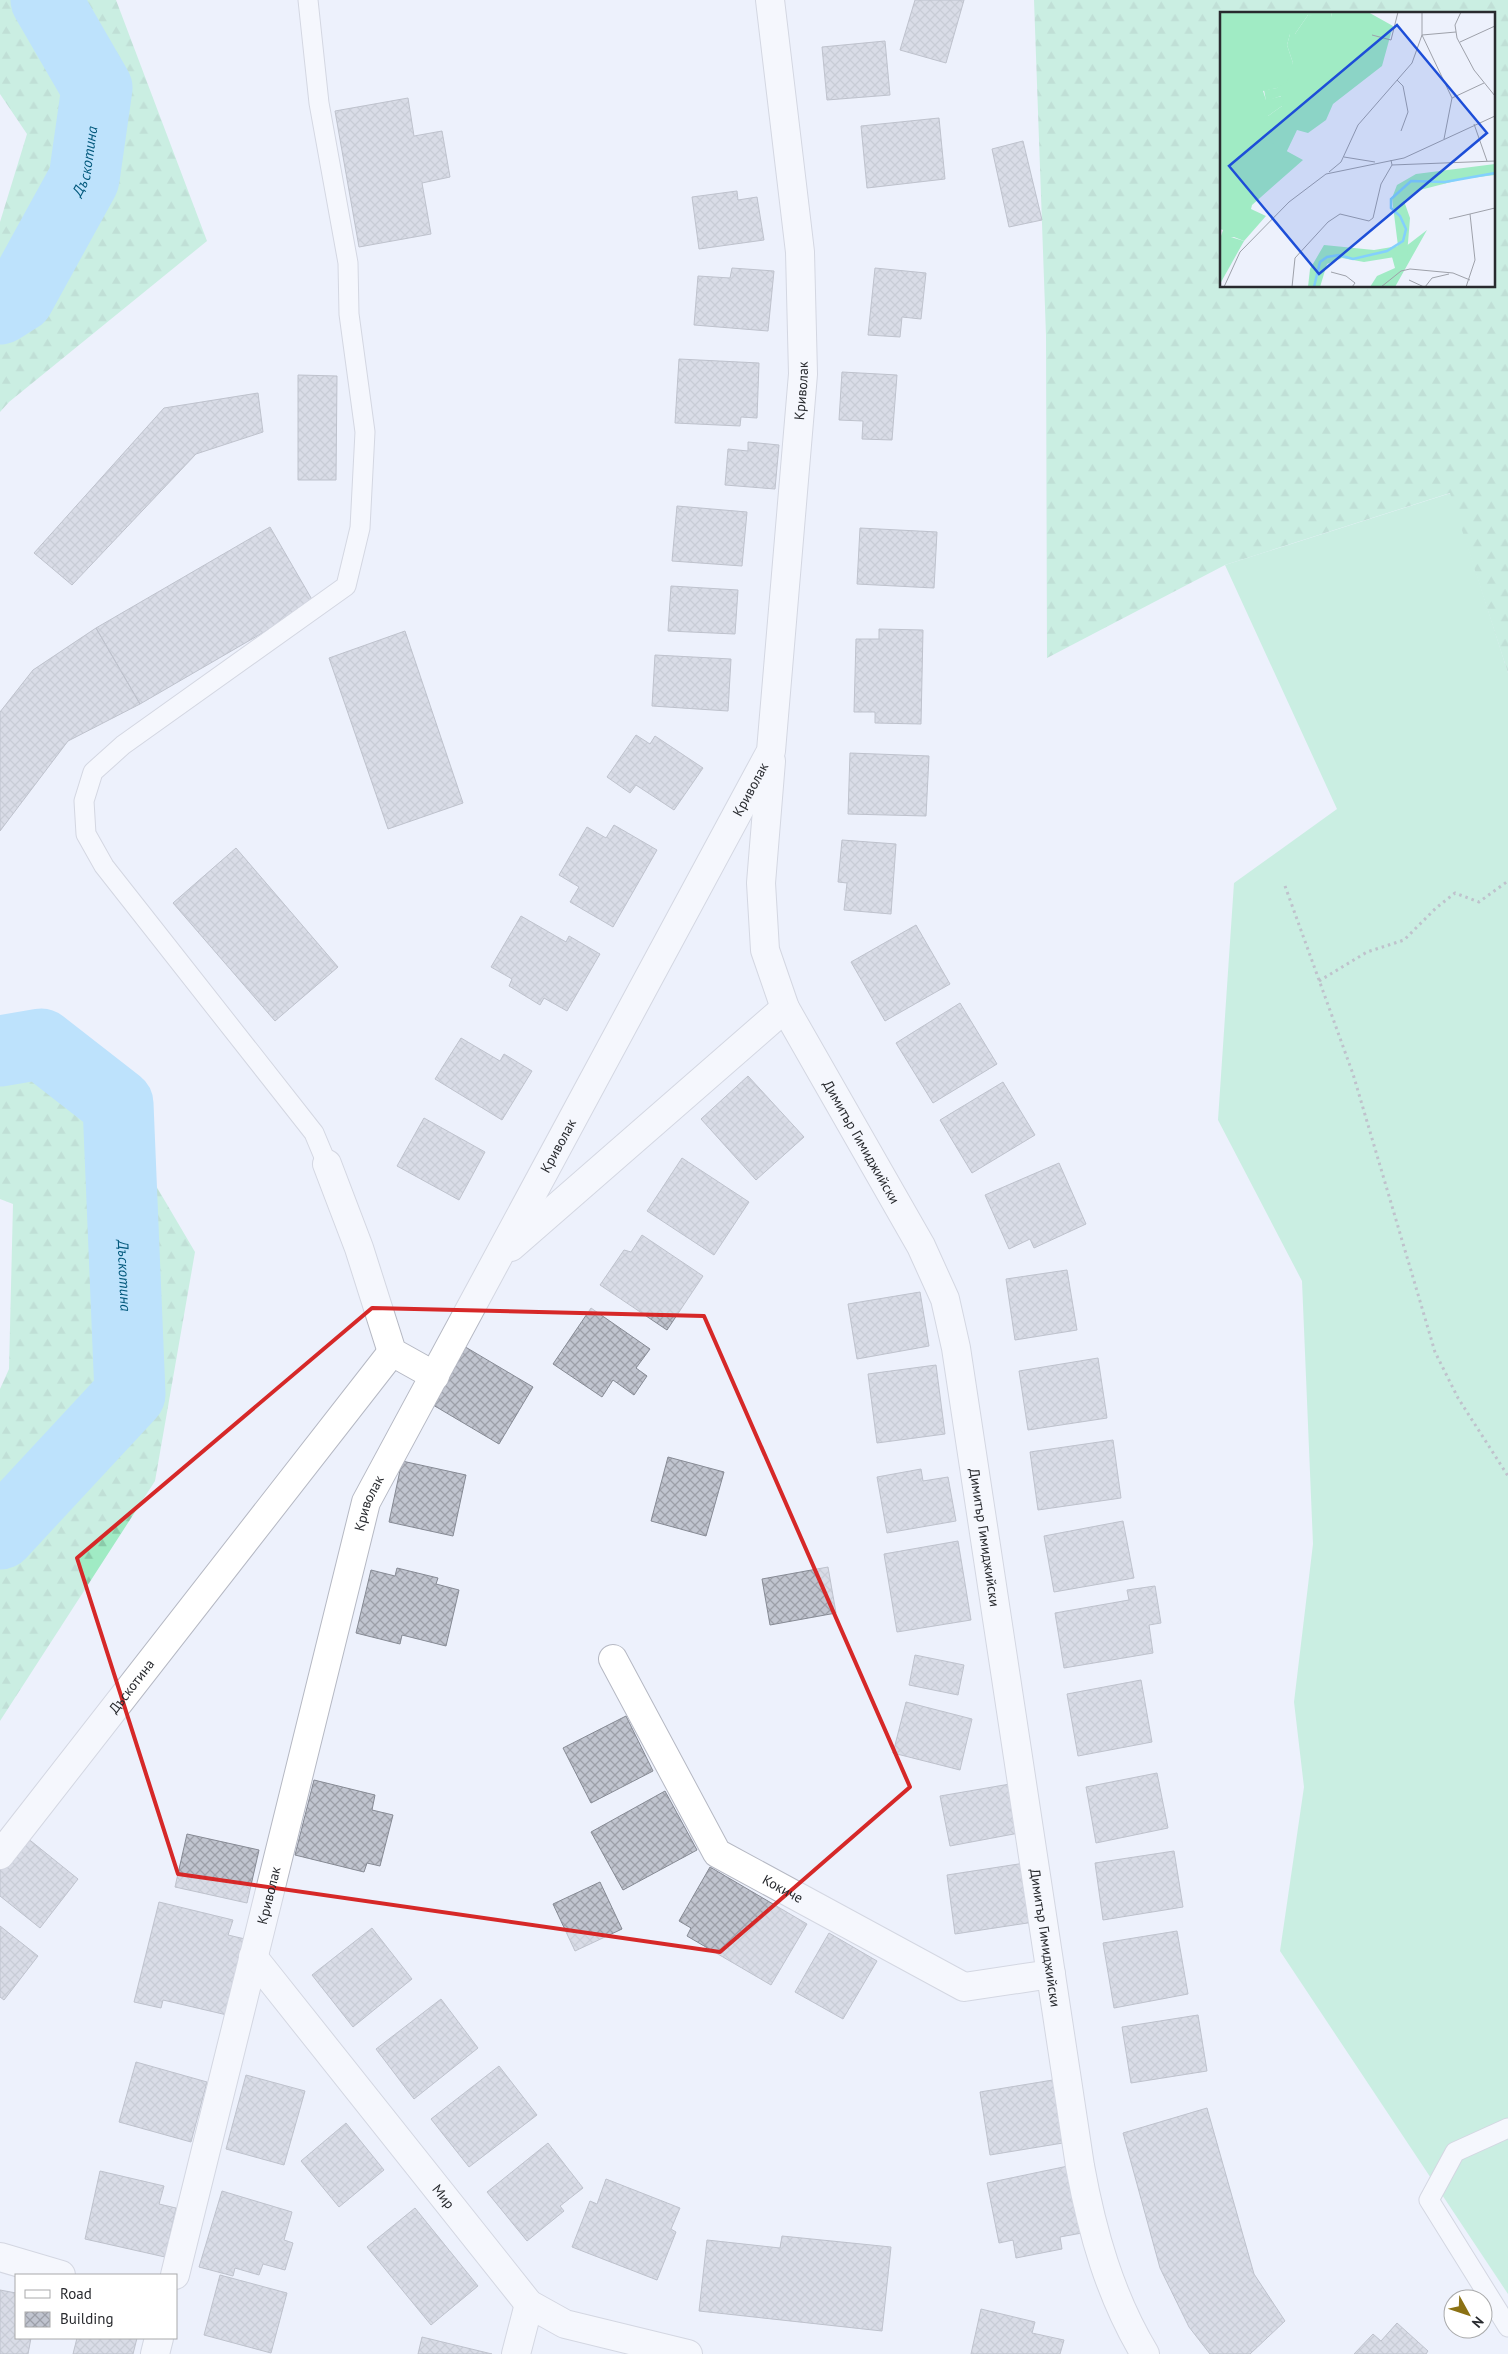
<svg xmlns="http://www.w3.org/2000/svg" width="1508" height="2354" viewBox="0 0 1508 2354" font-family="'PT Sans',sans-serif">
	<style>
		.grass { fill: #a0ebc4 }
		.forest { fill: url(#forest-firs); fill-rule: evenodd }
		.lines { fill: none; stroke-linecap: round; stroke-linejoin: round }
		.river { stroke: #83d0fd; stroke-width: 71 }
		.building { fill: url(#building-cross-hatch); stroke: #868a94 }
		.lane-casing { stroke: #b5b8c3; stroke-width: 21 }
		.street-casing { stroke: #b5b8c3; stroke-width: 30 }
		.path { stroke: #878a92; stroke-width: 3; stroke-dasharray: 2.5 4; stroke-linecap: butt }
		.lane { stroke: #fff; stroke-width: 19 }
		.street { stroke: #fff; stroke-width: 28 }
		.marked { fill: none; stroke: #d62828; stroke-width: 4; stroke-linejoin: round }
		.labels { text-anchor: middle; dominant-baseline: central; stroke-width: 4.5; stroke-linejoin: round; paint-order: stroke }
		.street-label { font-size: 14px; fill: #282a2e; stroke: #fff }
		.water-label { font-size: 15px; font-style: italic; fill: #03597d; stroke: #fff }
		.inset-river { fill: none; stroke: #83d0fd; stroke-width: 2.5 }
		.inset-road { fill: none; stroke: #9ea1aa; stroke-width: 1 }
		.view { fill: #1d4ed8; fill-opacity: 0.15; stroke: #1d4ed8; stroke-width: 2.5 }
		.inset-edge { fill: none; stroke: #282a2e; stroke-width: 2.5 }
	</style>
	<defs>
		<pattern id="forest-firs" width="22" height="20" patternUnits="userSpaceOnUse" patternTransform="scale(1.25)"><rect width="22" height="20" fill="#a0ebc4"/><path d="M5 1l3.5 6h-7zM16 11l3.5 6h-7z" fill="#8acaa9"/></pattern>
		<pattern id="building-cross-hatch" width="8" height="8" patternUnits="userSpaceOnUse" patternTransform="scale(1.25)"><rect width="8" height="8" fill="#c0c4cf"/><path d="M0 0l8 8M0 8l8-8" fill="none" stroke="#9c9fa8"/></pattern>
	</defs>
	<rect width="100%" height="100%" fill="#edf1fc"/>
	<path class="grass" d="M 1451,493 L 1508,673 L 1508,2294 L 1280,1951 L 1304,1787 L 1294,1702 L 1313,1544 L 1302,1281 L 1218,1120 L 1234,883 L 1337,809 L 1225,565 Z"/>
	<path class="forest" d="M 0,0 L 116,0 L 207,241 L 9,402 L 0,412 L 0,222 L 27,134 L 0,94 Z
		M 1034,0 L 1508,0 L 1508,673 L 1450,493 L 1225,565 L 1047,658 L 1046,335 ZM 1222,14 L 1494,14 L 1494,286 L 1222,286 Z
		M 0,1053 L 122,1128 L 195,1252 L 155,1481 L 0,1721 L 0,1389 L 9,1369 L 13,1204 L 0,1199 Z"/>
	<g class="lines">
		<g class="river">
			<path id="s1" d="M 0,309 L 19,297 L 84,179 L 97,88 L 46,0"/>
			<path id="s2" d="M 0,1051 L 41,1044 L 118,1104 L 130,1394 L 0,1534"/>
		</g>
	</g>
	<path class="building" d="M 915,0 L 964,0 L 946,63 L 900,50 Z
		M 885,41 L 890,95 L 827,100 L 822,47 Z
		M 408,98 L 414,136 L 442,131 L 450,177 L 422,183 L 431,234 L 359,247 L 335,111 Z
		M 939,118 L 945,179 L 867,188 L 861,126 Z
		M 1023,141 L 1042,220 L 1009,227 L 992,149 Z
		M 737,191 L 738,200 L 757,197 L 764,240 L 699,249 L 692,197 Z
		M 732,268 L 774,271 L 768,331 L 694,325 L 698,276 L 730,278 Z
		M 875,268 L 926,273 L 921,319 L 902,317 L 900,337 L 868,335 Z
		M 679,359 L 759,363 L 757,418 L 741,417 L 740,426 L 675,423 Z
		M 842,372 L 897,375 L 892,440 L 862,439 L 863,421 L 839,420 Z
		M 298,375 L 337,376 L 336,480 L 298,480 Z
		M 258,393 L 263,432 L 196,454 L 72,585 L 34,553 L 164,408 Z
		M 748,442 L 779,445 L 775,489 L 725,485 L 728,449 L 748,451 Z
		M 677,506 L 747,512 L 742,566 L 672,561 Z
		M 270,527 L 314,603 L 140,704 L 96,628 Z
		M 860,528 L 937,532 L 934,588 L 857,584 Z
		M 671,586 L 738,590 L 735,634 L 668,631 Z
		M 96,628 L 140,704 L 68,741 L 0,831 L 0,712 L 33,670 Z
		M 879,629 L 923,630 L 921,724 L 875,723 L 875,712 L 854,712 L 856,639 L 879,639 Z
		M 405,631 L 463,803 L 388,829 L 329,658 Z
		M 655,655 L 731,659 L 728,711 L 652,706 Z
		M 636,735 L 650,744 L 655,736 L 703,768 L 674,810 L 636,785 L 630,793 L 607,777 Z
		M 850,753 L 929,756 L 926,816 L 848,814 Z
		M 614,825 L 657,850 L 613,927 L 570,902 L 579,887 L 559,875 L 587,827 L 606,838 Z
		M 842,840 L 896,844 L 891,914 L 844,910 L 847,883 L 838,882 Z
		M 236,848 L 338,967 L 275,1021 L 173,903 Z
		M 521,916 L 566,942 L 569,936 L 600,954 L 567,1011 L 544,998 L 540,1005 L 509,986 L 512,979 L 491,967 Z
		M 916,925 L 950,984 L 885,1021 L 851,962 Z
		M 960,1003 L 997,1064 L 933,1103 L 896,1043 Z
		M 461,1038 L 500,1061 L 504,1054 L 532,1071 L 502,1120 L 435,1079 Z
		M 748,1076 L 804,1137 L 756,1180 L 701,1119 Z
		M 1003,1082 L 1035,1135 L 972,1173 L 940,1120 Z
		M 424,1118 L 485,1152 L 459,1200 L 397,1166 Z
		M 682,1158 L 749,1202 L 714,1255 L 647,1211 Z
		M 1059,1163 L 1086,1224 L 1034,1248 L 1030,1239 L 1009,1249 L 985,1195 Z
		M 642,1235 L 703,1276 L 667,1330 L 600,1285 L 624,1250 L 631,1252 Z
		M 1067,1270 L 1077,1330 L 1015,1340 L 1006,1279 Z
		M 920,1292 L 929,1346 L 857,1359 L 848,1304 Z
		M 591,1308 L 650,1349 L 636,1368 L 647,1376 L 634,1395 L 613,1380 L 602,1397 L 553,1364 Z
		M 462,1345 L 533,1387 L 499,1444 L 428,1402 Z
		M 1098,1358 L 1107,1418 L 1028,1430 L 1019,1371 Z
		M 936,1365 L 945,1434 L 877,1443 L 868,1374 Z
		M 1113,1440 L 1121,1498 L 1038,1510 L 1030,1452 Z
		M 668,1457 L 724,1472 L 706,1536 L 651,1521 Z
		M 402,1461 L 466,1475 L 453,1536 L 389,1522 Z
		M 921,1469 L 923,1481 L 948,1477 L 956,1521 L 887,1533 L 877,1477 Z
		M 1123,1521 L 1134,1578 L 1054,1592 L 1044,1536 Z
		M 958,1541 L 971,1620 L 897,1632 L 884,1554 Z
		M 828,1567 L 836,1613 L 770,1625 L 762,1579 Z
		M 397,1568 L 438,1578 L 436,1584 L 459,1590 L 446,1646 L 402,1635 L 400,1644 L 356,1633 L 371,1570 L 395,1576 Z
		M 1155,1586 L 1161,1623 L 1149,1625 L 1153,1653 L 1064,1668 L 1055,1613 L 1129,1600 L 1127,1590 Z
		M 915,1655 L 964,1665 L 958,1695 L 909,1685 Z
		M 1141,1680 L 1152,1742 L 1078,1756 L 1067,1694 Z
		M 906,1702 L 972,1719 L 960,1770 L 893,1753 Z
		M 626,1716 L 653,1771 L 591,1803 L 563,1748 Z
		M 1157,1773 L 1168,1828 L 1096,1843 L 1086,1787 Z
		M 314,1780 L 375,1795 L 372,1810 L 393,1815 L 380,1866 L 367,1863 L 364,1872 L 295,1855 Z
		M 1010,1784 L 1019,1833 L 950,1846 L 940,1796 Z
		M 665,1791 L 697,1850 L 623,1890 L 591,1832 Z
		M 187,1834 L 259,1850 L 247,1903 L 175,1887 Z
		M 26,1837 L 78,1879 L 40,1928 L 0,1896 L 0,1869 Z
		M 1174,1851 L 1183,1907 L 1103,1920 L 1095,1863 Z
		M 1025,1863 L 1034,1922 L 955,1934 L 947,1875 Z
		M 710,1867 L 807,1924 L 771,1985 L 687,1936 L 691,1928 L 679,1921 Z
		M 600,1882 L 622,1929 L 575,1951 L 553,1904 Z
		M 159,1902 L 233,1920 L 228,1935 L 245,1939 L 227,2015 L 163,2000 L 161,2008 L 134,2002 Z
		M 0,1926 L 38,1956 L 4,2000 L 0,1997 Z
		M 372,1928 L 412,1979 L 353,2027 L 312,1975 Z
		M 1177,1931 L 1188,1994 L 1114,2008 L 1103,1943 Z
		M 829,1933 L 877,1961 L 843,2019 L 795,1992 Z
		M 441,1999 L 478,2048 L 414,2099 L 376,2049 Z
		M 1198,2015 L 1207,2071 L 1131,2083 L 1122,2027 Z
		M 136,2062 L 207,2082 L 191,2142 L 119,2122 Z
		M 499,2066 L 537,2115 L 469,2167 L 431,2119 Z
		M 246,2075 L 305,2091 L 284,2165 L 226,2149 Z
		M 1059,2079 L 1069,2142 L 990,2155 L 980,2092 Z
		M 1207,2108 L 1254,2274 L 1285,2321 L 1250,2354 L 1210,2354 L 1189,2327 L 1160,2268 L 1123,2133 Z
		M 346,2123 L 384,2170 L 339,2207 L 301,2161 Z
		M 548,2143 L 583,2188 L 560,2206 L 564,2211 L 527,2241 L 487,2192 Z
		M 1068,2166 L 1082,2233 L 1060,2237 L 1062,2249 L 1016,2258 L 1013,2240 L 999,2243 L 987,2183 Z
		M 100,2171 L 164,2186 L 159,2204 L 176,2208 L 165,2257 L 85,2239 Z
		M 606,2179 L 680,2208 L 671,2229 L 676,2232 L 657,2280 L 572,2247 L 590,2201 L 597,2204 Z
		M 222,2191 L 292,2212 L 284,2240 L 293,2243 L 285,2270 L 263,2264 L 259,2275 L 235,2268 L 233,2276 L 199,2267 Z
		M 415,2208 L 478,2286 L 431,2325 L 367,2247 Z
		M 782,2236 L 891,2247 L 882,2331 L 699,2311 L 707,2240 L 780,2248 Z
		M 220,2275 L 287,2293 L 271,2353 L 204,2335 Z
		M 0,2290 L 16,2293 L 16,2338 L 31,2338 L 28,2354 L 0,2354 Z
		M 981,2309 L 1035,2322 L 1032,2333 L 1064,2340 L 1060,2354 L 971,2354 Z
		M 1397,2323 L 1428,2351 L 1426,2354 L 1354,2354 L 1373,2334 L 1381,2341 Z
		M 422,2337 L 492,2354 L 418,2354 Z
		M 77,2338 L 137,2338 L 133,2354 L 73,2354 Z"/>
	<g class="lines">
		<g class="lane-casing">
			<path id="lane" d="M 308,0 L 319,103 L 348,263 L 349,314 L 365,432 L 360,528 L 346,586 L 123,745 L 93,772 L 84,801 L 86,834 L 104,866 L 314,1133 L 327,1164
				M 1508,2128 L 1455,2152 L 1429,2200 L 1508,2327"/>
		</g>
		<g class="street-casing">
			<g id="street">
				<path id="s3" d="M 771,761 L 761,883 L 765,950 L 785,1008 L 921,1246 L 945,1299 L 956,1348 L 1080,2166 C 1092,2232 1110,2296 1145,2354"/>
				<path d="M 327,1164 L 359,1248 L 392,1352 L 435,1376"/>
				<path d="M 511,1247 L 785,1008"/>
				<path id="s4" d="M 613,1659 L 717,1853 L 964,1987 L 1051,1974"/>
				<path id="s5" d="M 0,1855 L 392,1352"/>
				<path id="s6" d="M 253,1957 L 529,2304 L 565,2324 L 688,2354"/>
				<path d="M 0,2257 L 61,2275"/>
				<path id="s7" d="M 175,2275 L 366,1502 L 771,751 L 803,374 L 800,252 L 770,0"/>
				<path d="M 155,2354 L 159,2338"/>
				<path d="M 516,2354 L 529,2304"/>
			</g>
		</g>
		<path class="path" d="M 1285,886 L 1353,1074 L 1435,1352 L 1458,1398 L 1508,1476
			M 1319,981 L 1367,952 L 1404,940 L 1436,908 L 1455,893 L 1479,902 L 1508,881"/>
		<use href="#lane" class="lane"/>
		<use href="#street" class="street"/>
	</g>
	<path d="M0 0H1508V2354H0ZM 372,1308 L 704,1316 L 910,1787 L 720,1952 L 178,1874 L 77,1558 Z" fill="#edf1fc" fill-opacity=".55" fill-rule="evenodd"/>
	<path class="marked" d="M 372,1308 L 704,1316 L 910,1787 L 720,1952 L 178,1874 L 77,1558 Z"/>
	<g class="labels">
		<g class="street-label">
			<text stroke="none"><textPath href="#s7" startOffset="2011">Криволак</textPath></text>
			<text stroke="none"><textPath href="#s7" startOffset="1606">Криволак</textPath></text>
			<text stroke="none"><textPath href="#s3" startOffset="405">Димитър Гимиджийски</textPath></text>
			<text stroke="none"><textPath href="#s7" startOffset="1201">Криволак</textPath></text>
			<text stroke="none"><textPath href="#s7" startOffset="796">Криволак</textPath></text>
			<text stroke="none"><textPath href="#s3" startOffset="825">Димитър Гимиджийски</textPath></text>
			<text stroke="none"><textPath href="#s5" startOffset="214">Дъскотина</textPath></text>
			<text stroke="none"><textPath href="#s4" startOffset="295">Кокиче</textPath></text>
			<text stroke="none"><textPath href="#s7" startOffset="391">Криволак</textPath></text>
			<text stroke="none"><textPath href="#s3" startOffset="1230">Димитър Гимиджийски</textPath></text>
			<text stroke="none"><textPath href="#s6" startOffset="306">Мир</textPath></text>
		</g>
		<g class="water-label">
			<text stroke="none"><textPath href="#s1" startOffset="175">Дъскотина</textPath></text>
			<text stroke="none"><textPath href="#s2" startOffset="311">Дъскотина</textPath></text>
		</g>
	</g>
	<g transform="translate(1220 12)">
		<rect width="275" height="275" fill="#edf1fc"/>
		<path d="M 112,0 L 148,0 L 173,14 L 162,54 L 113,92 L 106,108 L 88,121 L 77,118 L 66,141 L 47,129 L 48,104 L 62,94 L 61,84 L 46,89 L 44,78 L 57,76 L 73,51 L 67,33 L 70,22 L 75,22 L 88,3 L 111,5 ZM 207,218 L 175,275 L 150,275 L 157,264 L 175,256 L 172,245 Z" fill="#a0ebc4"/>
		<path d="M 0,0 L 112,0 L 111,5 L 104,7 L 88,3 L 75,22 L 70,22 L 67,33 L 73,51 L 67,70 L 57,76 L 43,79 L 46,88 L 62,84 L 64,88 L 62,94 L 48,104 L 59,110 L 48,129 L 83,148 L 32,193 L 31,197 L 46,204 L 24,229 L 14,225 L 0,227 L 3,218 L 0,217 ZM 275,152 L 275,163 L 243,167 L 196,179 L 184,189 L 190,206 L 187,243 L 144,250 L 122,246 L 107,252 L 100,275 L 88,275 L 90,257 L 104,233 L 154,238 L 178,234 L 172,186 L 177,173 L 196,162 Z" fill="#a0ebc4"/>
		<path d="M 4,223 L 24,229 L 0,272 L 0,227 Z" fill="#a0ebc4"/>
		<path class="inset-river" d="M 94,275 L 100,250 L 107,245 L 119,243 L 133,247 L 167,239 L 183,229 L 186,217 L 180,204 L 171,196 L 171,187 L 191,169 L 225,170 L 275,161"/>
		<path class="inset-road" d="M 202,0 L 202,23 L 232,86 L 224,127M 241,0 L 235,13 L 237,26 L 254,58 L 275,84M 152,23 L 171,28 L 178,0M 240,30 L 275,14M 177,68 L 183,74 L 188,100 L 181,119M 232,86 L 264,71M 254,112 L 267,149M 124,145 L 155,150M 172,153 L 275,149M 109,160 L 121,150 L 138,113 L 192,51 L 202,23 L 236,20M 229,207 L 250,202M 111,260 L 126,264 L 135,271 L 132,275M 189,268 L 204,275M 4,275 L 20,240 L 69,190 L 106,162 L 184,146 L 275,104M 72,275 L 75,246 L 108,210 L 120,202 L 149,209 L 153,206 L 161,172 L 172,153 L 171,148M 161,275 L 181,259 L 190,257 L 233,261 L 250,268M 205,275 L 212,266 L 229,262M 246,275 L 255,248 L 250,202 L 275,196"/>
		<path class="view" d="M 177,13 L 267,121 L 99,262 L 9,154 Z"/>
		<rect width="275" height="275" class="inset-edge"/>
	</g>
	<rect x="15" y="2274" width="162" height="65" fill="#ffffff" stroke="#a9aaab"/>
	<rect x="25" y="2290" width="25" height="8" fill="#ffffff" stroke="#a9aaab"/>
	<text x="60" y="2299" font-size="15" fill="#282a2e">Road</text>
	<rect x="25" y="2312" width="25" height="15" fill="url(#building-cross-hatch)" stroke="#a9aaab"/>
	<text x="60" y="2324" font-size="15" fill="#282a2e">Building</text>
	<g transform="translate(1468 2314) rotate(130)"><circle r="24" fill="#ffffff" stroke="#a9aaab"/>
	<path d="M0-4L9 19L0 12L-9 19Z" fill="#8b7114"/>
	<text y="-8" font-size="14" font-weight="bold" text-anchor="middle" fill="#282a2e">N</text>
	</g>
</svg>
